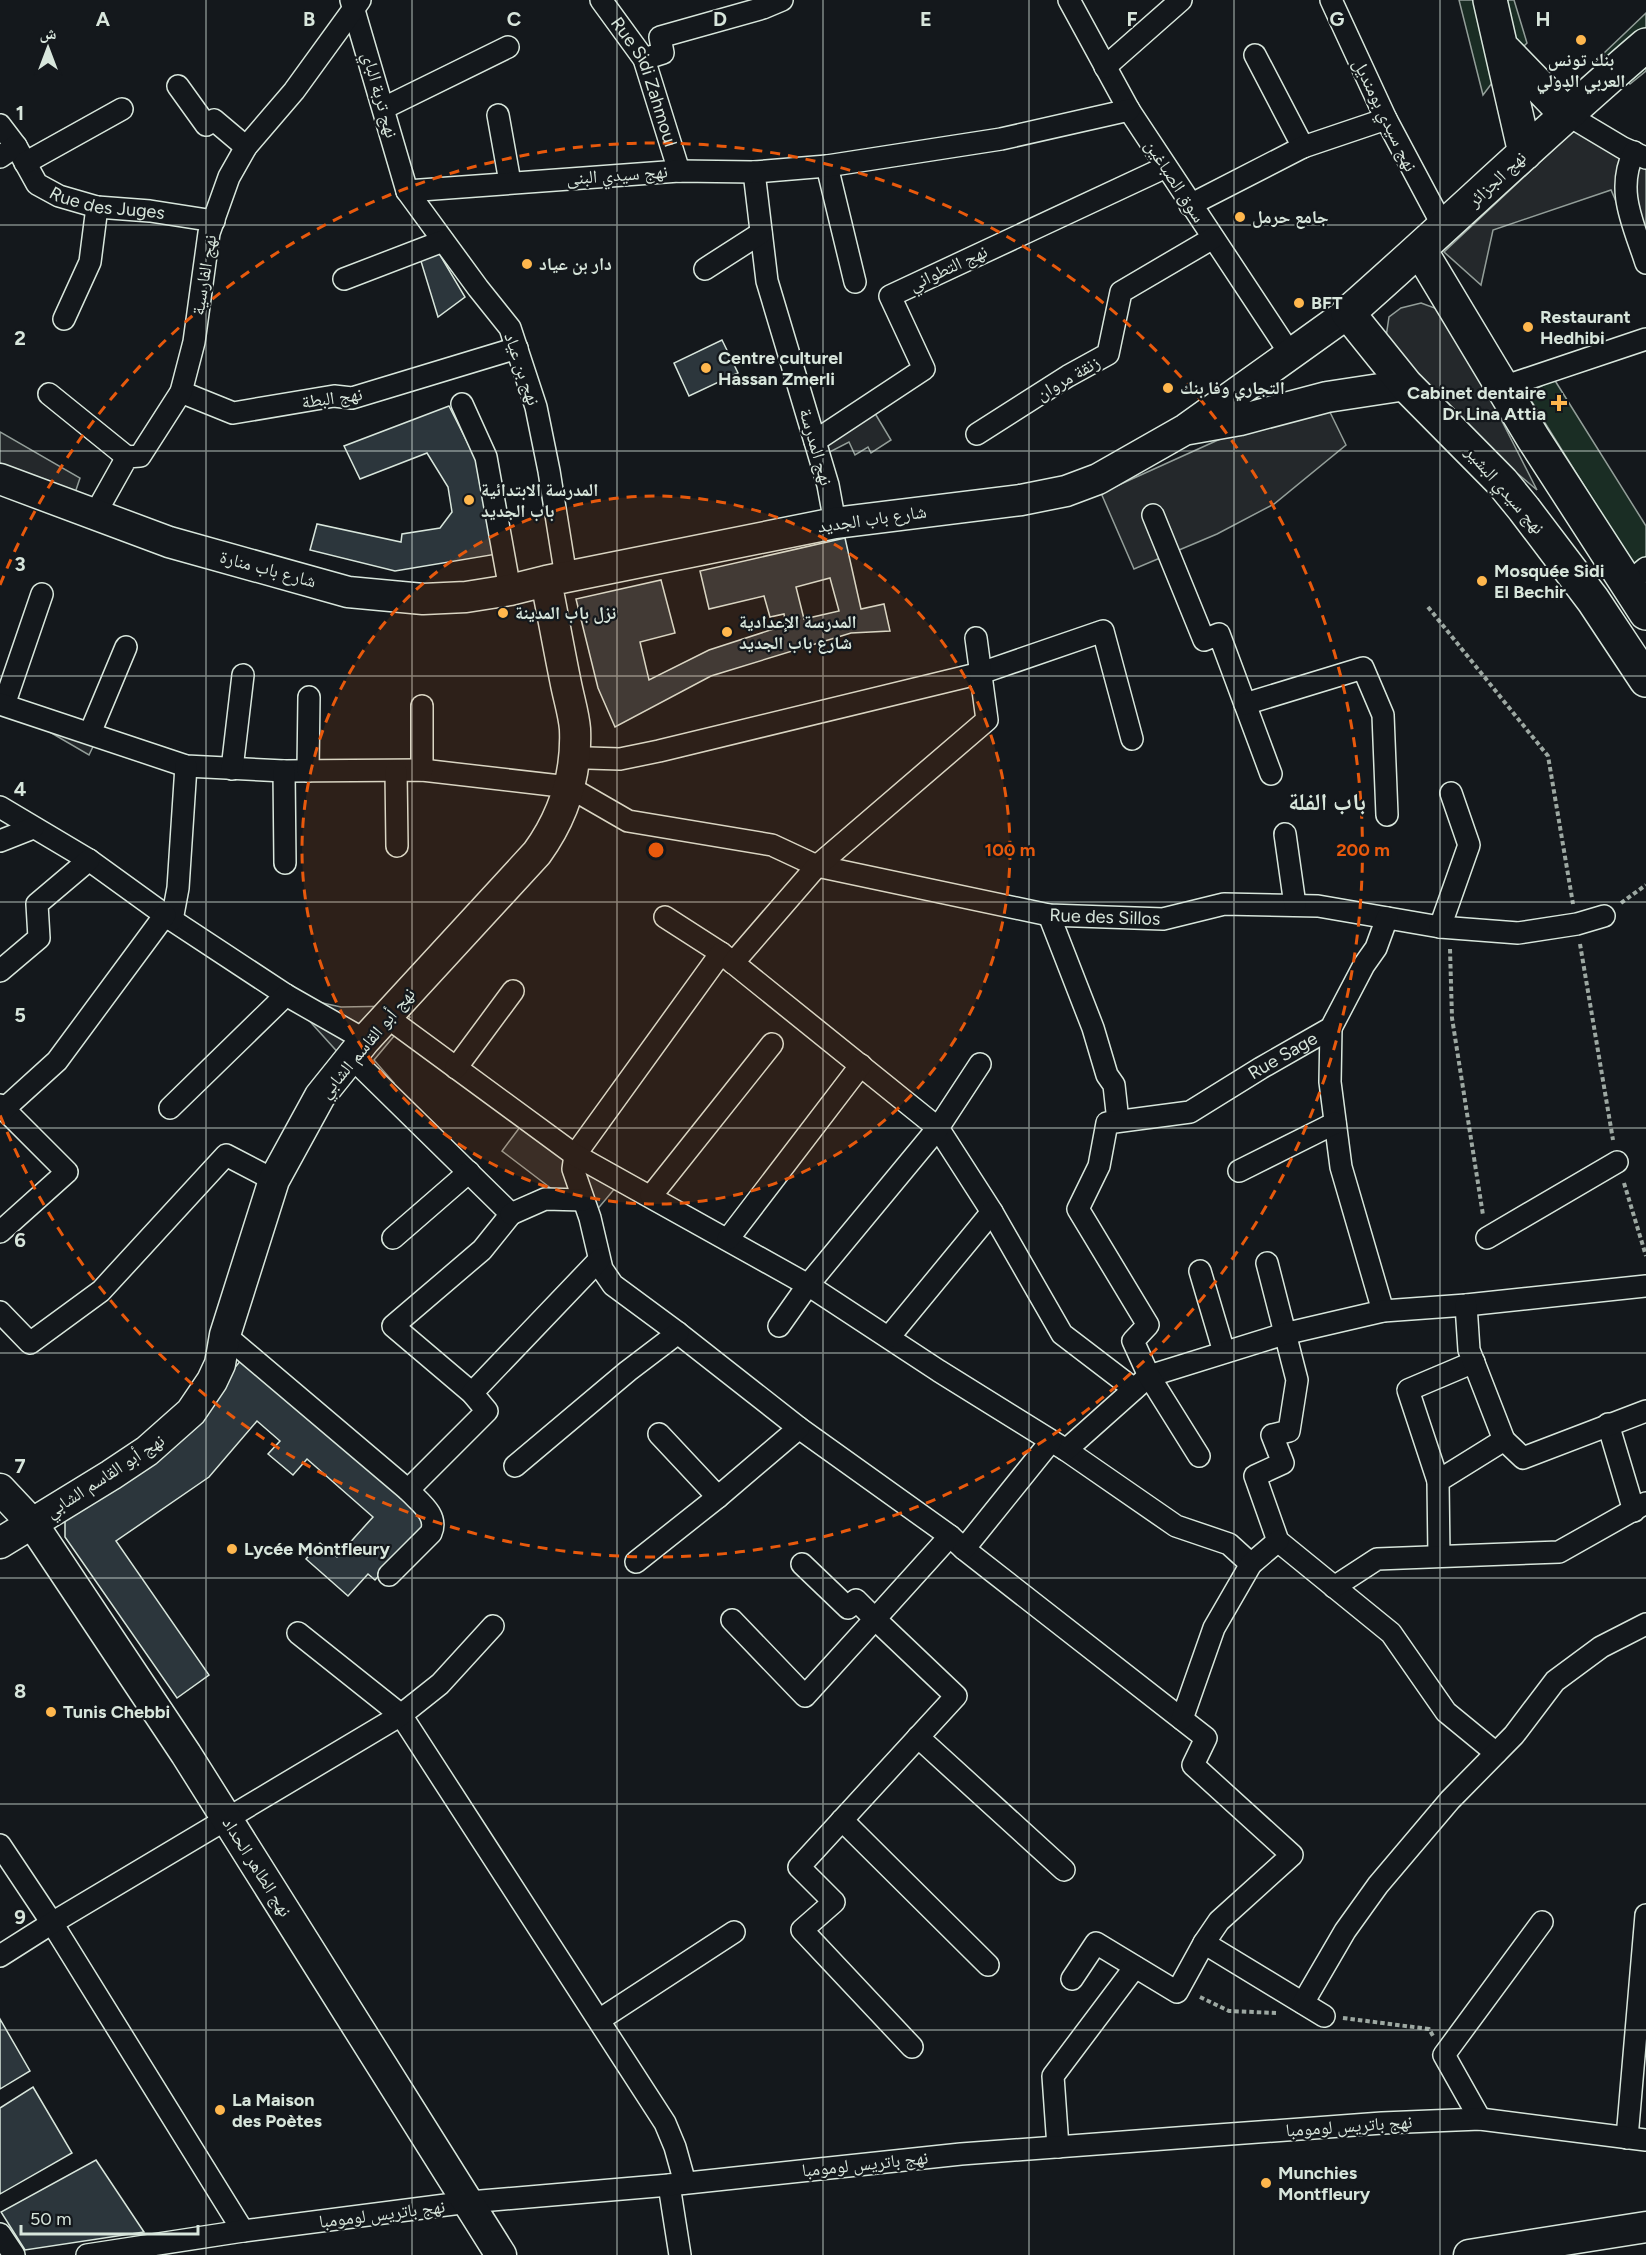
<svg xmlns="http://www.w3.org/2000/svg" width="1646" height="2255" viewBox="0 0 1646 2255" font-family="Figtree,'Noto Naskh Arabic',sans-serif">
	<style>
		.green { fill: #1a2d24; stroke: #939e99; stroke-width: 1.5 }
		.parking { fill: #24282b; stroke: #939e99; stroke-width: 1.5 }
		.building { fill: #2c363c; stroke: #d8e6dc; stroke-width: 1.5; fill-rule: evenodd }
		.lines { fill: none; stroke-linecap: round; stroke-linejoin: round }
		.street-casing { stroke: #d8e6dc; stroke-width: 24 }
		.secondary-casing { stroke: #d8e6dc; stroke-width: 33 }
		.primary-casing { stroke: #d8e6dc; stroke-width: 36 }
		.path { stroke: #9da8a2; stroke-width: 4; stroke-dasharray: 4.5 3; stroke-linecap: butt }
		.street { stroke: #14181c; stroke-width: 21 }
		.secondary { stroke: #14181c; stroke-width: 30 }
		.primary { stroke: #14181c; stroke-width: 33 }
		.grid { fill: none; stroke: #d8e6dc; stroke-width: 1.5; stroke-opacity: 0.55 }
		.ring { fill: none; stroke: #e8590c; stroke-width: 3; stroke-dasharray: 10 8 }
		.poi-dot { fill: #ffb74d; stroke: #14181c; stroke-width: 2 }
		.labels { text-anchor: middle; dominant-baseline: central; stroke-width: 4.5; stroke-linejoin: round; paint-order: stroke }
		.poi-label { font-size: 18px; font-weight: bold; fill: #d8e6dc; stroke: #14181c; text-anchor: start }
		.street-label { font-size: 18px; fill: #d8e6dc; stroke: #14181c }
		.district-label { font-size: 24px; font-weight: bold; fill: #d8e6dc; stroke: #14181c }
		.grid-label { font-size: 20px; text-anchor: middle; font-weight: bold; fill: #d8e6dc; stroke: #14181c; stroke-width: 4.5; stroke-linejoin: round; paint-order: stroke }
		.centre { fill: #e8590c; stroke: #14181c; stroke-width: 3 }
		.ring-label { font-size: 18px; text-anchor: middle; font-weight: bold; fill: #e8590c; stroke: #14181c; stroke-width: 4.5; stroke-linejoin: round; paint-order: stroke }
	</style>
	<rect width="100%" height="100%" fill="#14181c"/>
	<path class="green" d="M 1459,0 L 1514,0 L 1527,43 L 1507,63 L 1483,95 Z
		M 1646,13 L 1646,71 L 1630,84 L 1603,54 Z
		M 1554,379 L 1646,526 L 1646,585 L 1527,394 Z"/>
	<path class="parking" d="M 1574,130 L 1646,162 L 1646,240 L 1635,245 L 1611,190 L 1493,230 L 1481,285 L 1444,252 Z
		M 1421,303 L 1443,311 L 1479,376 L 1537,490 L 1462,427 L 1386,337 L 1389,317 L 1401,308 Z
		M 1325,402 L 1346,445 L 1274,504 L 1217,534 L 1134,569 L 1101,493 L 1249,426 Z
		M 870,405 L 891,440 L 871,453 L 868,447 L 855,455 L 849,442 L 820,457 L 815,441 Z
		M 0,432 L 80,478 L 75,493 L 0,463 Z
		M 5,706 L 98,736 L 89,755 Z
		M 286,995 L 341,1007 L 397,1006 L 410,1017 L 374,1060 L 394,1083 L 380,1099 Z
		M 526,1119 L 622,1180 L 590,1218 L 502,1151 Z"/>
	<path class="building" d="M 437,250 L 465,297 L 438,317 L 420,258 Z
		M 722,340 L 738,373 L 689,396 L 674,363 Z
		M 449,406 L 484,475 L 497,554 L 395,571 L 310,550 L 317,524 L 401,542 L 402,534 L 440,528 L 452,512 L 448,487 L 427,453 L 360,479 L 344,446 Z
		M 845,538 L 861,609 L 884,604 L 890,631 L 851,633 L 711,676 L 615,727 L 598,688 L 576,599 L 661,580 L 675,633 L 640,642 L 649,680 L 709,650 L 786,625 L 784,614 L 770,617 L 764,596 L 709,609 L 700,571 ZM 830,578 L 839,611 L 804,619 L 796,587 Z
		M 242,1359 L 427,1521 L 375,1580 L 368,1574 L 348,1596 L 306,1559 L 320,1543 L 337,1557 L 373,1517 L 307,1459 L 293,1475 L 268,1454 L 280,1441 L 257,1421 L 209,1477 L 116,1541 L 209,1675 L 177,1698 L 65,1537 L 65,1512 L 179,1434 Z
		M 0,2019 L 30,2071 L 0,2089 Z
		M 33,2087 L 72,2153 L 0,2194 L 0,2108 Z
		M 96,2160 L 144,2232 L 25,2250 L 1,2212 Z"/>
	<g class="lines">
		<g class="street-casing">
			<g id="street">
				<path d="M 351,0 L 407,191 L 478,288 L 510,328 L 536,407 L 549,471 L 566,577"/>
				<path id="s1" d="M 601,0 L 644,59 L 679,171"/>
				<path d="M 1069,0 L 1129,110 L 1291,355"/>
				<path d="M 1331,0 L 1386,119 L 1444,228"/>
				<path d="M 1255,55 L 1303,147"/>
				<path d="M 644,59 L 663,53 L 660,37 L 763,8 L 782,0"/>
				<path d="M 1105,67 L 1181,0"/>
				<path d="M 178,86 L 206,125 L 214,120 L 246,147"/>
				<path d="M 384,108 L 508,47"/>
				<path d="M 1566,114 L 1623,148 L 1646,158"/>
				<path d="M 498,115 L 510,182"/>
				<path id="s2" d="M 0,125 L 16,146 L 37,184 L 59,196 L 97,207 L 150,211 L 214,221"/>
				<path d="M 1634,152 C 1615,191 1634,225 1646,263"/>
				<path d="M 0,157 L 16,146"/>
				<path d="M 25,163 L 122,109"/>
				<path d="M 827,166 L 855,282"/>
				<path d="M 754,172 L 767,281 L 828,485 L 835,523"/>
				<path d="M 407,191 L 679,171 L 754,172 L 827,166 L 1001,139 L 1129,110"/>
				<path d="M 1190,205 L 1303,147 L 1386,119"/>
				<path d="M 705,269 L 761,233"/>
				<path d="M 344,279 L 443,241"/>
				<path d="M 64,319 L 90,262 L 97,207"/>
				<path d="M 1503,387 L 1646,339"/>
				<path d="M 181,392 L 233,413 L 334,396 L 352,398 L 517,348"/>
				<path d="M 49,394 L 127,457"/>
				<path d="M 462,404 L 486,457 L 510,590"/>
				<path d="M 977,434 L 1068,376 L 1108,354 L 1121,292 L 1213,238"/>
				<path d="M 815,441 L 924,369 L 890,296 L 1166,167"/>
				<path d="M 1153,515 L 1204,640 L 1219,634 L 1271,774"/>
				<path d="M 94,516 L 127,457 L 140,456 L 181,392 L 194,342 L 209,233 L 229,177 L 246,147 L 294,91 L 360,0"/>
				<path d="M 1627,584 L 1646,568"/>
				<path d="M 5,702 L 42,594"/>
				<path id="s3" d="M 0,704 L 186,766 L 284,771 L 422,770 L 569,787 L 628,821 L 772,845 L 817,866 L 1049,915 L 1163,919 L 1224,904 L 1318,906 L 1440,927 L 1518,933 L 1577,924 L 1604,916"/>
				<path d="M 1245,704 L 1363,668 L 1383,715 L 1387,815"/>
				<path d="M 90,733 L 126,647"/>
				<path d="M 588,758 L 620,759 L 659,751 L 981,673 L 1103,631 L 1132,739"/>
				<path d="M 232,769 L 243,675"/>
				<path d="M 422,770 L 422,706"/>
				<path d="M 284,771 L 285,863"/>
				<path d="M 308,771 L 309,697"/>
				<path d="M 396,771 L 397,846"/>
				<path d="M 0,807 L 89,860 L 172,920 L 286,995 L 365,1040"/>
				<path d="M 1285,834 L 1295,905"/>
				<path d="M 0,841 L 33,828"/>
				<path d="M 1049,915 L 1093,1028 L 1107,1075 L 1114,1085 L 1118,1121"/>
				<path d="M 665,917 L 721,953 L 938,1128 L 992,1212 L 1062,1334 L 1134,1389"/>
				<path d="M 172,920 L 178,888 L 186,766"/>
				<path d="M 1440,927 L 1469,845 L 1451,793"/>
				<path d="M 721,953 L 575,1155 L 573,1169 L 590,1218 L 602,1269 L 613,1285 L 678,1333 L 799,1428 L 950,1536 L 964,1549 L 1206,1738 L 1193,1765 L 1292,1855 L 1219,1921 L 1204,1943 L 1177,1992 L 1096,1943 L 1072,1979"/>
				<path d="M 733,963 L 817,866 L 987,720 L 976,638"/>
				<path d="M 0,971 L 39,938 L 37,904 L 89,860"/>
				<path d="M 387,1017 L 575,1155 L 808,1285 L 939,1371 L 1066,1450 L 1176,1526 L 1229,1544 L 1251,1564"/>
				<path d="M 1331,1028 L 1330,1082 L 1341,1167 L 1383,1311"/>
				<path d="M 351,1057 L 511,1214 L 482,1250 L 393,1326 L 472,1393 L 487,1411 L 408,1490"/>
				<path d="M 456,1068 L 513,991"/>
				<path d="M 0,1105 L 67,1172 L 0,1232"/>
				<path d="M 170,1108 L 286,995"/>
				<path d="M 4,1109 L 57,1061 L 165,915"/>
				<path d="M 1239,1171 L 1335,1123"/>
				<path d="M 651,1196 L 772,1044"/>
				<path d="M 511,1214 L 545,1199 L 583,1200"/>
				<path d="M 393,1238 L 469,1172"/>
				<path d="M 1487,1238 L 1617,1162"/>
				<path d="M 728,1239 L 861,1065"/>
				<path d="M 1267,1263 L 1297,1380 L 1289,1431 L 1272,1435 L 1283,1463 L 1255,1476 L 1278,1541 L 1391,1633 L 1446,1712 L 1496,1753"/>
				<path d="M 1200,1271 L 1224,1352"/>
				<path d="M 0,1312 L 30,1343 L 101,1291 L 226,1155 L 274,1180"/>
				<path d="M 779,1326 L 808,1285 L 938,1128 L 980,1064"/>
				<path d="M 225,1335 L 408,1490 C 419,1502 439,1515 431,1533 L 389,1575"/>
				<path d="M 889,1337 L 992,1212"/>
				<path d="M 472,1393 L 599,1260"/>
				<path d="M 1608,1424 L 1634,1511"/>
				<path d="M 659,1434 L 718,1497"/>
				<path d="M 1504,1440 L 1523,1458 L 1646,1411"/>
				<path d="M 1066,1450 L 1149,1376 L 1284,1334 L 1383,1311 L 1466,1305 L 1646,1286"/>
				<path id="s4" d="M 1199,1456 L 1149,1376 L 1133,1341 L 1148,1325 L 1078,1209 L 1099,1166 L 1107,1123 L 1190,1112 L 1261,1068 L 1331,1028 L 1364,965 L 1376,948 L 1387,918"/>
				<path d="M 515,1466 L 628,1371 L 678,1333"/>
				<path d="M 1438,1481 L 1408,1390 L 1474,1362"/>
				<path d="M 964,1549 L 1051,1441"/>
				<path d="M 1439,1556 L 1438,1481 L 1504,1440 L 1469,1350 L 1466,1305"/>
				<path d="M 636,1562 L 718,1497 L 799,1428"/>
				<path d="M 1334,1587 L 1377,1559 L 1559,1552 L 1646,1503"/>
				<path d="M 732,1620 L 805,1696 L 875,1619 L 856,1600 L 848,1608 L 802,1564"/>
				<path d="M 298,1633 L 401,1715 L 665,2123 L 675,2147 L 685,2183"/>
				<path d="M 1182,1719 L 1214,1628 L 1251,1564 L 1278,1541"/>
				<path d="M 918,1737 L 1064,1870"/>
				<path d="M 842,1820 L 988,1965"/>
				<path d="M 0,1845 L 52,1923 L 243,2231"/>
				<path d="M 1204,1943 L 1324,2016"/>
				<path d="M 0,1956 L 52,1923 L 401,1715 L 440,1684 L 493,1626"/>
				<path d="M 1303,2003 L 1345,1931 L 1378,1885 L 1450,1800 L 1514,1735 L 1555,1681 L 1601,1647 L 1646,1624"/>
				<path d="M 599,2020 L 734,1932"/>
				<path d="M 912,2047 L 802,1930 L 834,1902 L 799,1867 L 956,1696 L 875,1619 L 950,1536"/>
				<path d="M 1480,2119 L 1444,2055 L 1542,1922"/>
				<path d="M 1627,2138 L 1646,1915"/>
				<path d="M 1058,2147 L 1053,2076 L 1135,1967"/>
				<path d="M 669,2185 L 680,2255"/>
				<path d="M 0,2234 L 14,2255"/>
				<path d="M 87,2255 L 243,2231 L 469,2202 L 669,2185 L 961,2154 L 1190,2137 L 1382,2123 L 1480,2119 L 1646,2140"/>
			</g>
		</g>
		<g class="secondary-casing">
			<path id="secondary" d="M 1189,429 L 1240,420 L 1327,397 L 1406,385
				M 0,479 L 169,542 L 348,592 L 423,599 L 466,597 L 510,590 L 546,581 L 835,523 L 1021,500 L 1066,491 L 1098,479 L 1186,429 L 1348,313
				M 0,1489 L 32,1523 L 186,1754 L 501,2255
				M 0,1543 L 111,1475 L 147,1451 L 191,1412 L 212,1381 L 220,1364 L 225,1335 L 274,1180 L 320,1096 L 365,1040 L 537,853 C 563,817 577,775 575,729 C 574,715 569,699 566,684 C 559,650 553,616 546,581
				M 1469,2255 L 1646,2227"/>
		</g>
		<g class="primary-casing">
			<path id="primary" d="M 1490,0 L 1525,153
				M 1646,45 C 1544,132 1448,225 1348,313 L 1406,385 L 1502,482 L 1524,509 L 1593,600 L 1646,680
				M 1503,49 L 1566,114
				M 1420,250 L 1533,438 L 1646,613"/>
		</g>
		<path class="path" d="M 1428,607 L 1548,756 L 1573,904
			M 1621,903 L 1646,885
			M 1580,944 L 1613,1140
			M 1450,949 L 1452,1018 L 1483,1215
			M 1624,1183 L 1646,1256
			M 1200,1997 L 1229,2011 L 1276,2013
			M 1343,2018 L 1429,2029 L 1433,2036"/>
		<use href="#street" class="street"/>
		<use href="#secondary" class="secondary"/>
		<use href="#primary" class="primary"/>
	</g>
	<path class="grid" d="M 206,0 L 206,2255M 412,0 L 412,2255M 617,0 L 617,2255M 823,0 L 823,2255M 1029,0 L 1029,2255M 1234,0 L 1234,2255M 1440,0 L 1440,2255M 0,225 L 1646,225M 0,451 L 1646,451M 0,676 L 1646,676M 0,902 L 1646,902M 0,1128 L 1646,1128M 0,1353 L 1646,1353M 0,1578 L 1646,1578M 0,1804 L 1646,1804M 0,2030 L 1646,2030"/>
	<circle cx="656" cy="850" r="354" fill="#e8590c" fill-opacity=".12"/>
	<g class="ring">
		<circle cx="656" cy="850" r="354"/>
		<path d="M0 585A707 707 0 1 1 0 1115"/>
	</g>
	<g class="poi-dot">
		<circle cx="1581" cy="40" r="6"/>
		<circle cx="1240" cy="217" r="6"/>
		<circle cx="527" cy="264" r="6"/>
		<circle cx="1299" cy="303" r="6"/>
		<circle cx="1528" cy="327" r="6"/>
		<circle cx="706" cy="368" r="6"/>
		<circle cx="1168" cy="388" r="6"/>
		<path d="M1556 394h6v6h6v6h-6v6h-6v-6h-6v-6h6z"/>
		<circle cx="469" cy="500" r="6"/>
		<circle cx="1482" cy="581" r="6"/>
		<circle cx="503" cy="613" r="6"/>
		<circle cx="727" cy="632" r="6"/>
		<circle cx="232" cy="1549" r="6"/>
		<circle cx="51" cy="1712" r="6"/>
		<circle cx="220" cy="2110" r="6"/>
		<circle cx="1266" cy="2183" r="6"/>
	</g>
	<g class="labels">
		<g class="poi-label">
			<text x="1581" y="60" text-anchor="middle">بنك تونس<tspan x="1581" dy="21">العربي الدولي</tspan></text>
			<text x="1252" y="217">جامع حرمل</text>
			<text x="539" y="264">دار بن عياد</text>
			<text x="1311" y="303">BFT</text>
			<text x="1540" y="317">Restaurant<tspan x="1540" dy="21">Hedhibi</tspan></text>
			<text x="718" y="358">Centre culturel<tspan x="718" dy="21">Hassan Zmerli</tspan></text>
			<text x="1180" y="388">التجاري وفا بنك</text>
			<text x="1546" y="393" text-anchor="end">Cabinet dentaire<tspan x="1546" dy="21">Dr Lina Attia</tspan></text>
			<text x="481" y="490">المدرسة الابتدائية<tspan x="481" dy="21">باب الجديد</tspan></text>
			<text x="1494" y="571">Mosquée Sidi<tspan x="1494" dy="21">El Bechir</tspan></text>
			<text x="515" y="613">نزل باب المدينة</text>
			<text x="739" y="622">المدرسة الإعدادية<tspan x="739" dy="21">شارع باب الجديد</tspan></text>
			<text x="244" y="1549">Lycée Montfleury</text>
			<text x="63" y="1712">Tunis Chebbi</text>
			<text x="232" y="2100">La Maison<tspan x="232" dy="21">des Poètes</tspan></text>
			<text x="1278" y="2173">Munchies<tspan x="1278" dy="21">Montfleury</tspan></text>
		</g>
		<g class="street-label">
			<text stroke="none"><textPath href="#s1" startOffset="94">Rue Sidi Zahmoul</textPath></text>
			<text transform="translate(380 95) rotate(74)">نهج تربة الباي</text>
			<text transform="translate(1385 115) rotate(64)">نهج سيدي بومنديل</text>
			<text transform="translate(617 175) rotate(-4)">نهج سيدي البنى</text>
			<text transform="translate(1497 179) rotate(-43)">نهج الجزائر</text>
			<text transform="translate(1175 181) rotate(57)">سوق الصباغين</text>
			<text stroke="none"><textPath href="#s2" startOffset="144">Rue des Juges</textPath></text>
			<text transform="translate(948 268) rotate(-25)">نهج التطواني</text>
			<text transform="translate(204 275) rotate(-81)">نهج الفارسية</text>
			<text transform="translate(522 369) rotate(71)">نهج بن عياد</text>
			<text transform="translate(1068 378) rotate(-30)">زنقة مروان</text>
			<text transform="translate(332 398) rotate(-8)">نهج البطة</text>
			<text transform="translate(816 447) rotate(74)">نهج المدرسة</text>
			<text transform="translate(1505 490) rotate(49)">نهج سيدي البشير</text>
			<text transform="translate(872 519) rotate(-8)">شارع باب الجديد</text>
			<text transform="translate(268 569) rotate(15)">شارع باب منارة</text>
			<text stroke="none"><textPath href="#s3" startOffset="1137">Rue des Sillos</textPath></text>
			<text transform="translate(367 1043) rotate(-50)">نهج أبو القاسم الشابي</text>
			<text stroke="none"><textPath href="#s4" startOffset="574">Rue Sage</textPath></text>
			<text transform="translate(105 1476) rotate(-33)">نهج أبو القاسم الشابي</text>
			<text transform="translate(257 1867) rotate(58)">نهج الطاهر الحداد</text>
			<text transform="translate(1349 2126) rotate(-4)">نهج باتريس لومومبا</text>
			<text transform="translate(865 2164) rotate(-6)">نهج باتريس لومومبا</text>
			<text transform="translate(382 2214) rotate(-7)">نهج باتريس لومومبا</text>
		</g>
		<g class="district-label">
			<text x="1327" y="801">باب الفلة</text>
		</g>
	</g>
	<g class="grid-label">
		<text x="103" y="26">A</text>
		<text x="309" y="26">B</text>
		<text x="514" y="26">C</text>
		<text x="720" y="26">D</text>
		<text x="926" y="26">E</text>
		<text x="1132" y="26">F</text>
		<text x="1337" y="26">G</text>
		<text x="1543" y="26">H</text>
		<text x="20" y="120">1</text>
		<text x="20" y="345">2</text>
		<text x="20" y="571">3</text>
		<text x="20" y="796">4</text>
		<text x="20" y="1022">5</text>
		<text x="20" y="1247">6</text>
		<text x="20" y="1473">7</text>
		<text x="20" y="1698">8</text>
		<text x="20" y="1924">9</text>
	</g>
	<circle cx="656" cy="850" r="9" class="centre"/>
	<g class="ring-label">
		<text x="1010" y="856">100 m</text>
		<text x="1363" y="856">200 m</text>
	</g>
	<g transform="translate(48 48)" stroke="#14181c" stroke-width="4.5" paint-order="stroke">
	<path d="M0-4.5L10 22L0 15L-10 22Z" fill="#d8e6dc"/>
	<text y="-9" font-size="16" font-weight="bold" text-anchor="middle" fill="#d8e6dc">ش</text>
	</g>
	<path d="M21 2225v9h177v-9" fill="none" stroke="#d8e6dc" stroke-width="3"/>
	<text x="30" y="2225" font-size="18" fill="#d8e6dc" stroke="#14181c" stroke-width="4.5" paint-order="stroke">50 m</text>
</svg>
